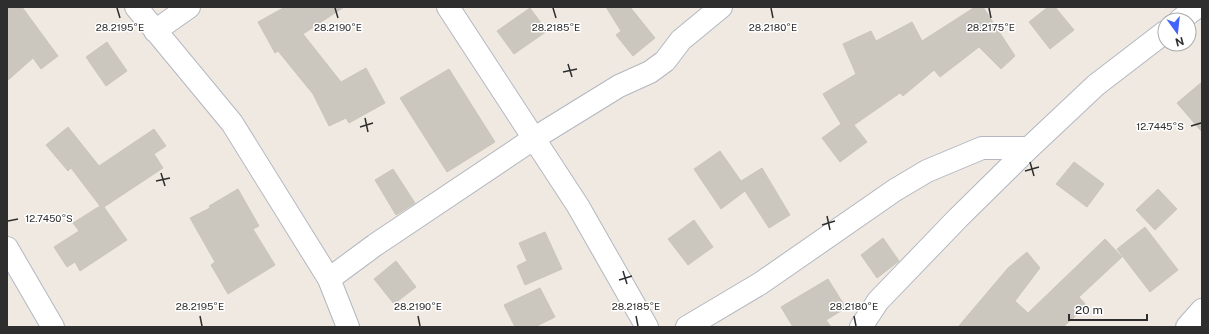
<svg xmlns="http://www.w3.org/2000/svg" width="1209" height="334" viewBox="0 0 1209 334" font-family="'Public Sans',sans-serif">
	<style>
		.building { fill: #cbc7bf; stroke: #cbc5ba }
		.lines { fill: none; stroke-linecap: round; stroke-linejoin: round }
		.street-casing { stroke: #b4b7c1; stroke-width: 24 }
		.street { stroke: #fff; stroke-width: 22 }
		.ticks { fill: none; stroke: #2e2e2e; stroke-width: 1.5 }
		.ticks-label { font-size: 10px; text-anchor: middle; fill: #2e2e2e; stroke: #fff; stroke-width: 3; stroke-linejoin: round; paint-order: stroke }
	</style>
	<rect width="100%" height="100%" fill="#efe9e1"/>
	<path class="building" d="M 7,7 L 22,7 L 58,56 L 41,69 L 33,58 L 7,81 Z
		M 285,7 L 344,7 L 303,34 L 341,82 L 366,68 L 385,103 L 349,123 L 346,118 L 329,126 L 313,94 L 278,51 L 275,53 L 258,22 Z
		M 606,7 L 630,7 L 655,38 L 633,56 L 616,35 L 621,31 Z
		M 975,7 L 983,7 L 1015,56 L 1001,69 L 979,47 L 940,77 L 934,70 L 903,96 L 900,93 L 854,125 L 867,142 L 840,162 L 822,138 L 841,124 L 823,94 L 856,74 L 843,44 L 871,31 L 876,41 L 912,22 L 922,41 Z
		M 1048,7 L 1055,7 L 1074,30 L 1050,49 L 1029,22 Z
		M 530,8 L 547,31 L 514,54 L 497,31 Z
		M 107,42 L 127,71 L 106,86 L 86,57 Z
		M 449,69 L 495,142 L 447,172 L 400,98 Z
		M 1202,82 L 1202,132 L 1177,103 Z
		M 68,127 L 99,166 L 154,129 L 166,146 L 154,154 L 163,168 L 104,207 L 127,240 L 80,271 L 75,262 L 67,267 L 54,247 L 79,231 L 73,223 L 100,206 L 71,168 L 68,171 L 46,145 Z
		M 720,151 L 741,181 L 762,168 L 790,215 L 769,228 L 745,191 L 721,209 L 694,169 Z
		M 1074,162 L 1104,184 L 1087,207 L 1056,184 Z
		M 393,169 L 415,203 L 396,215 L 375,180 Z
		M 238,189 L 259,226 L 253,229 L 275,265 L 228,294 L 211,265 L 215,262 L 190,218 L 210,208 L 209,206 Z
		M 1158,189 L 1177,209 L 1155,230 L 1136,210 Z
		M 694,220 L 713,247 L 688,265 L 668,239 Z
		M 1145,227 L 1178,270 L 1150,292 L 1117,249 Z
		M 545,232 L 562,269 L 525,285 L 517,266 L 527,261 L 519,243 Z
		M 883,238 L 899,261 L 877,278 L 861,255 Z
		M 1105,239 L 1122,257 L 1079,297 L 1087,306 L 1063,327 L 958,327 L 1008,268 L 1027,252 L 1040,268 L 1015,301 L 1028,313 Z
		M 396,261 L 416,287 L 394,304 L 374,279 Z
		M 828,279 L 846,308 L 826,320 L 831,327 L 793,327 L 781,307 Z
		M 540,288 L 555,317 L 535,327 L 515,327 L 504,305 Z"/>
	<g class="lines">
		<g class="street-casing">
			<path id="street" d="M 136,7 L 232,123 L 329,279 L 348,327
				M 448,7 L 578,206 L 647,327
				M 1180,20 L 1197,7
				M 155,31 L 189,7
				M 7,248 L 53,327
				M 329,279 L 375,245 L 533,139 L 619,86 L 650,72 L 665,61 L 681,40 L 721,7
				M 687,327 L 761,283 L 895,190 L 927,171 L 982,148 L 1029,148
				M 861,327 L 878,301 L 958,218 L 1029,148 L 1096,85 L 1165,32
				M 1187,327 L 1202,310"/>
		</g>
		<use href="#street" class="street"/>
	</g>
	<path class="ticks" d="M 117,8 L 120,18M 335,8 L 338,18M 553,8 L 556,18M 771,8 L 773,18M 989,8 L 991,18M 568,64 L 572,77M 563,72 L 577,69M 365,118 L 368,132M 1191,126 L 1201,123M 360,127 L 373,123M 1030,162 L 1034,176M 1025,171 L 1039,167M 161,173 L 165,186M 156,181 L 170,178M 827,216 L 830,230M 8,221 L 18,219M 822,225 L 835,221M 623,271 L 627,284M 619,280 L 632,276M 200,316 L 202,326M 418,316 L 420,326M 636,316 L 638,326M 854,316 L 856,326"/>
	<g class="ticks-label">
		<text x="120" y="31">28.2195°E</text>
		<text x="338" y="31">28.2190°E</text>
		<text x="556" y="31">28.2185°E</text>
		<text x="773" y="31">28.2180°E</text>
		<text x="991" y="31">28.2175°E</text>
		<text x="1160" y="130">12.7445°S</text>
		<text x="49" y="222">12.7450°S</text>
		<text x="200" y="310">28.2195°E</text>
		<text x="418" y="310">28.2190°E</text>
		<text x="636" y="310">28.2185°E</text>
		<text x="854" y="310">28.2180°E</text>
	</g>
	<rect width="1209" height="334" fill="none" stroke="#2e2e2e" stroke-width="16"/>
	<g transform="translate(1177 32) rotate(165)"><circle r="19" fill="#ffffff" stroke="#ababab"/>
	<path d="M0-3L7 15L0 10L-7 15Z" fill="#4264fb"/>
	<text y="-6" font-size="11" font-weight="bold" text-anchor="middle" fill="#2e2e2e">N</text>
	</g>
	<path d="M1069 314v6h78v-6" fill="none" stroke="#2e2e2e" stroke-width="2"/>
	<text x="1075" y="314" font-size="12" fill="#2e2e2e" stroke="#ffffff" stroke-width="3" paint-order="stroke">20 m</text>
</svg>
